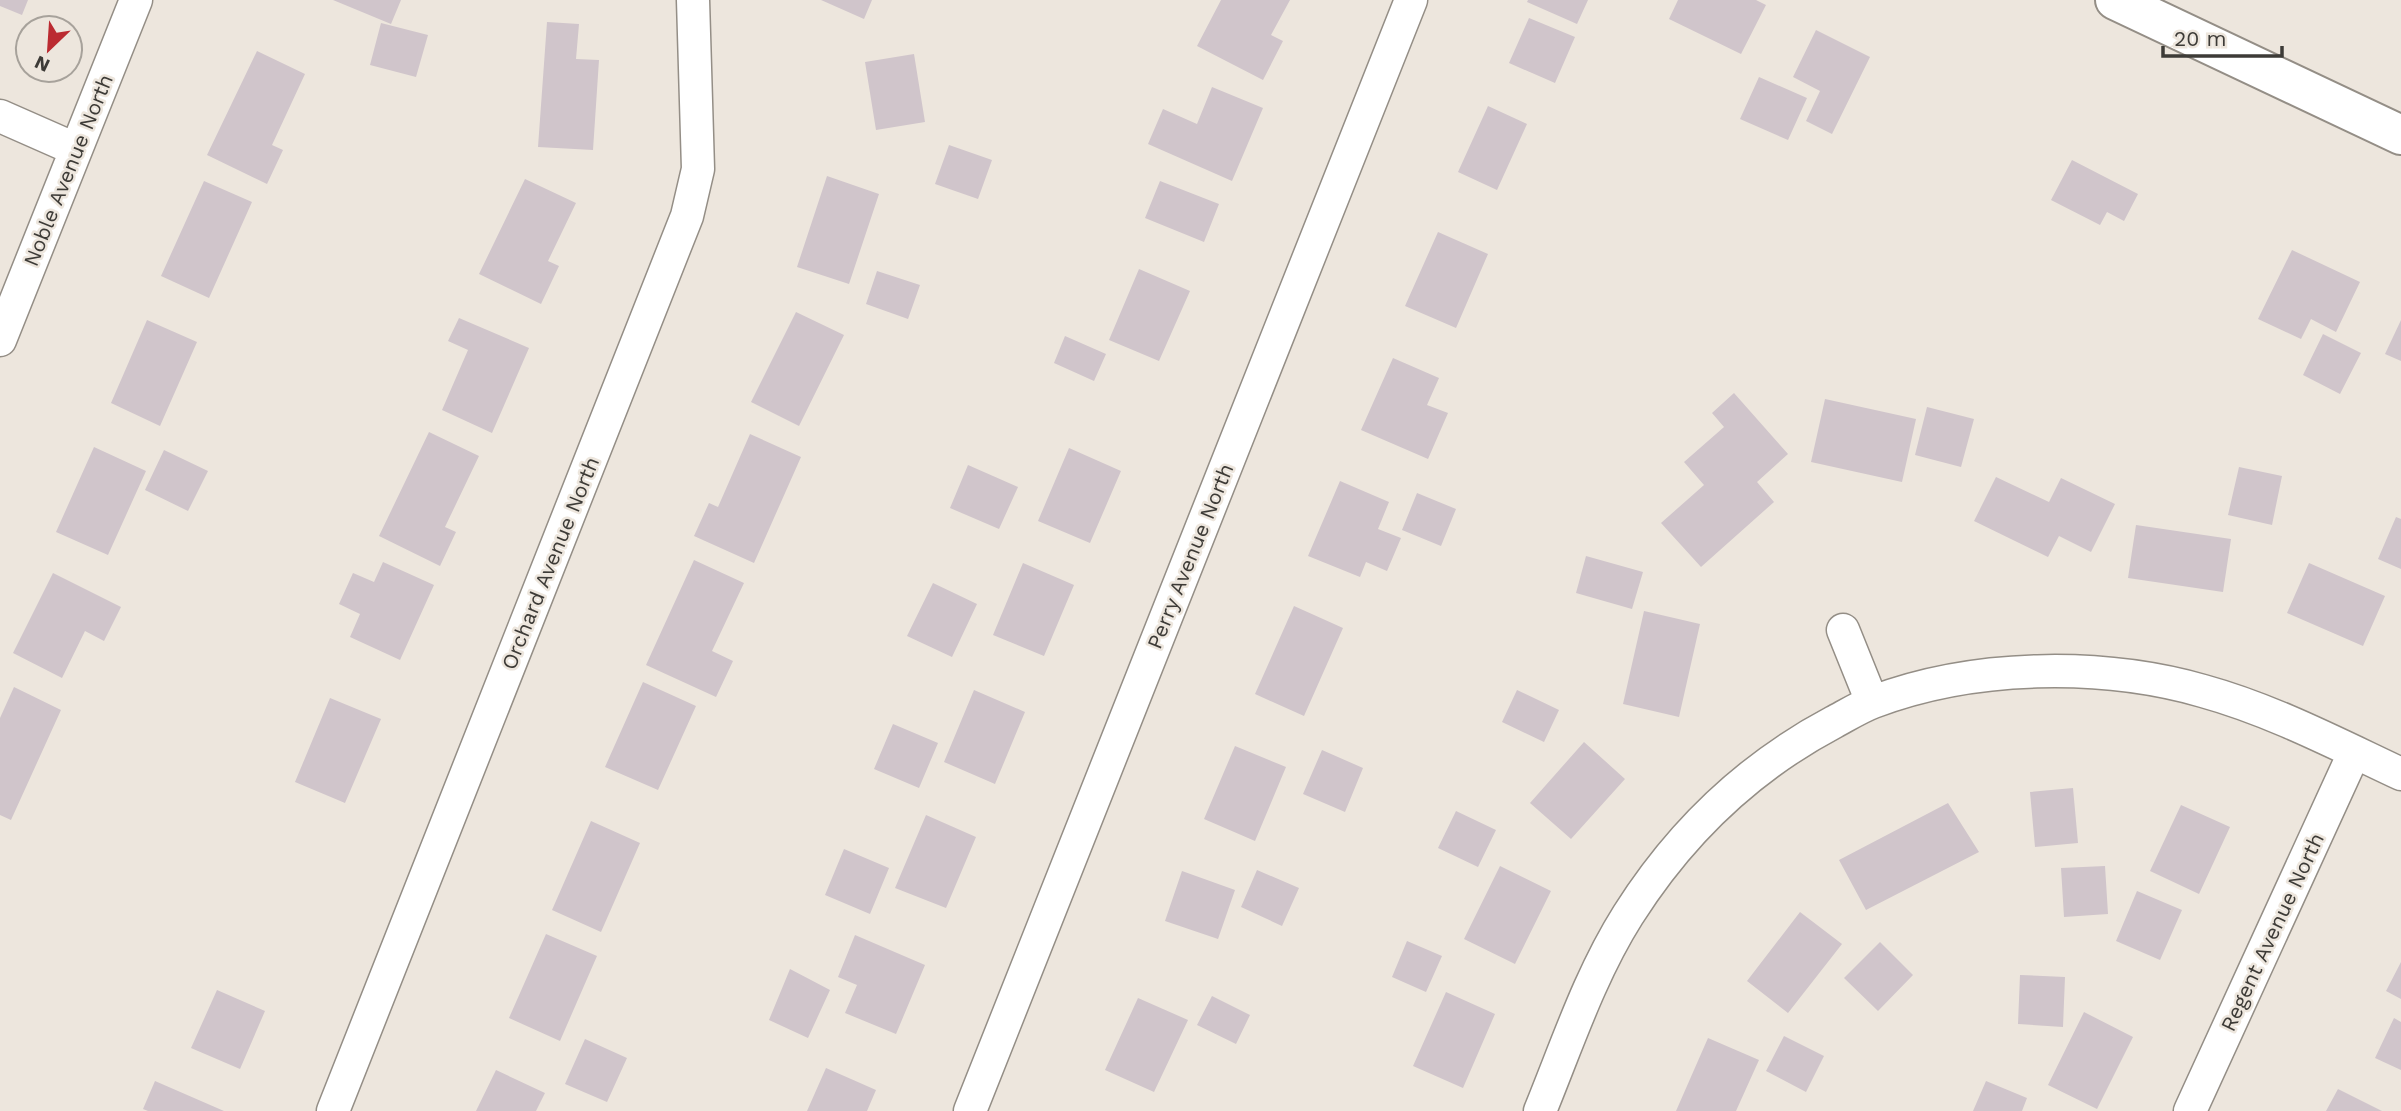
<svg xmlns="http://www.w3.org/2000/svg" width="2401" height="1111" viewBox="0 0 2401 1111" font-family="'Work Sans',sans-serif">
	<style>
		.building { fill: #d0c5cb }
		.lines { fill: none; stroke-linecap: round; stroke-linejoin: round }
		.minor-casing { stroke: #948e86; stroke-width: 35 }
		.tertiary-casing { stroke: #948e86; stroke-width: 42 }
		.minor { stroke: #fff; stroke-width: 32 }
		.tertiary { stroke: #fff; stroke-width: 38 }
		.labels { text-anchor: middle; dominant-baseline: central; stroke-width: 5; stroke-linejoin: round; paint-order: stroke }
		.street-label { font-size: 21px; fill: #3d3b37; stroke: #ede6dd }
	</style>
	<rect width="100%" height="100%" fill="#ede6dd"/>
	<path class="building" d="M 0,0 L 28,0 L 22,15 L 0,6 Z
		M 333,0 L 401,0 L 391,24 Z
		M 821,0 L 872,0 L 864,19 Z
		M 1221,0 L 1290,0 L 1271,35 L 1283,41 L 1263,80 L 1197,46 Z
		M 1528,0 L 1588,0 L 1577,24 L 1527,2 Z
		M 1678,0 L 1756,0 L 1766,5 L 1741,54 L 1669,19 Z
		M 1529,18 L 1575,37 L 1555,83 L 1509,63 Z
		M 547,22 L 579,24 L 576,59 L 599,60 L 593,150 L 538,147 Z
		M 381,23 L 428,35 L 416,77 L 370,65 Z
		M 1816,30 L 1870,57 L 1832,134 L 1806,121 L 1820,91 L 1793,77 Z
		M 257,51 L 305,74 L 272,145 L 283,150 L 267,184 L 207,155 Z
		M 914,54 L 925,122 L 876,130 L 865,62 Z
		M 1759,77 L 1807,98 L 1788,140 L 1740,119 Z
		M 1212,87 L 1263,108 L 1232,181 L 1148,144 L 1163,109 L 1197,124 Z
		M 1488,106 L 1527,124 L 1497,190 L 1458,172 Z
		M 949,145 L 992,160 L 978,199 L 935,184 Z
		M 2072,160 L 2138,194 L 2124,221 L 2107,212 L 2100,225 L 2051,200 Z
		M 827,176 L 879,194 L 849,284 L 797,267 Z
		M 525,179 L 576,203 L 548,261 L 559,266 L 541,304 L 479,274 Z
		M 204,181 L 252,202 L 209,298 L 161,276 Z
		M 1160,181 L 1219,204 L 1204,242 L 1145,218 Z
		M 1438,232 L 1488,254 L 1456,328 L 1405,306 Z
		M 2292,250 L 2360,282 L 2336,332 L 2311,319 L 2301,339 L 2258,319 Z
		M 1139,269 L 1190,291 L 1159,361 L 1109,340 Z
		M 877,271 L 920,285 L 908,319 L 866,304 Z
		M 796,312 L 844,335 L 799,426 L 751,402 Z
		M 459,318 L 529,348 L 492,433 L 442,410 L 468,350 L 448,341 Z
		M 147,320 L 197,342 L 160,426 L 111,403 Z
		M 2401,320 L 2401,361 L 2385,354 Z
		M 2323,334 L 2361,353 L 2340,394 L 2303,375 Z
		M 1065,336 L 1106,354 L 1094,381 L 1054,363 Z
		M 1393,358 L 1439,378 L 1427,405 L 1448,413 L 1428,459 L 1361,430 Z
		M 1734,393 L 1788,454 L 1757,482 L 1774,502 L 1701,567 L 1661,523 L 1704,485 L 1684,462 L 1724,427 L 1712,413 Z
		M 1825,399 L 1916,419 L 1902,482 L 1811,462 Z
		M 1927,407 L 1974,419 L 1961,467 L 1915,455 Z
		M 429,432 L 479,456 L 445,527 L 456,532 L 440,566 L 379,536 Z
		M 750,434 L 801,457 L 754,563 L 694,536 L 709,503 L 718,507 Z
		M 94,447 L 146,471 L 108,555 L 56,532 Z
		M 1069,448 L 1121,471 L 1090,543 L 1038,521 Z
		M 164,450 L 208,471 L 188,511 L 145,490 Z
		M 968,465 L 1018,487 L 999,529 L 950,508 Z
		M 2239,467 L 2282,476 L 2272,525 L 2228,515 Z
		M 1996,477 L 2049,502 L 2061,478 L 2115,504 L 2091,552 L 2059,536 L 2048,557 L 1974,521 Z
		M 1340,481 L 1389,502 L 1378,529 L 1401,538 L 1387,571 L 1366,562 L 1360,577 L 1308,556 Z
		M 1417,493 L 1456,509 L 1441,546 L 1402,530 Z
		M 2396,517 L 2401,519 L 2401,569 L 2378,559 Z
		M 2136,525 L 2231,539 L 2223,592 L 2128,578 Z
		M 1586,556 L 1643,572 L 1632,609 L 1576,593 Z
		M 694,560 L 744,583 L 712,651 L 733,661 L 716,697 L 646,665 Z
		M 383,562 L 434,585 L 400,660 L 350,637 L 360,614 L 339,604 L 353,573 L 374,582 Z
		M 1023,563 L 1074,585 L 1044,656 L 993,635 Z
		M 2309,563 L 2385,596 L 2363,646 L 2287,613 Z
		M 53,573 L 121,607 L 104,641 L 85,631 L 62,678 L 13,653 Z
		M 933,583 L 977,604 L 952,657 L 907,636 Z
		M 1294,606 L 1343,628 L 1304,716 L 1255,694 Z
		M 1644,611 L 1700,624 L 1679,717 L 1623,704 Z
		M 643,682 L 696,706 L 658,790 L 605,767 Z
		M 14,687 L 61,710 L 11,820 L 0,815 L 0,718 Z
		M 974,690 L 1025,712 L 995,784 L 944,762 Z
		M 1517,690 L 1559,710 L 1544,742 L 1502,722 Z
		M 330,698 L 381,719 L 345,803 L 295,782 Z
		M 893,724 L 938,743 L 919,788 L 874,769 Z
		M 1584,742 L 1625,779 L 1571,839 L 1530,803 Z
		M 1235,746 L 1286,767 L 1255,841 L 1204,819 Z
		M 1322,750 L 1363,768 L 1345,812 L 1303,794 Z
		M 2073,788 L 2078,843 L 2035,847 L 2030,792 Z
		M 1948,803 L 1979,852 L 1866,910 L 1839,860 Z
		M 2181,805 L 2230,827 L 2199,894 L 2150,871 Z
		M 1456,811 L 1496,830 L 1478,867 L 1438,848 Z
		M 926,815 L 976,837 L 946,908 L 895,888 Z
		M 591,821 L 640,843 L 601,932 L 552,910 Z
		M 844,849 L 889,868 L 870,914 L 825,895 Z
		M 1500,866 L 1551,891 L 1515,964 L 1464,939 Z
		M 2105,866 L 2108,914 L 2064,917 L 2061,868 Z
		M 1257,870 L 1299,888 L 1282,926 L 1241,907 Z
		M 1182,871 L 1235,890 L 1218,939 L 1165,921 Z
		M 2137,891 L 2182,910 L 2160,960 L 2116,941 Z
		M 1800,912 L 1842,944 L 1788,1013 L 1747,981 Z
		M 546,934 L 597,956 L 560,1041 L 509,1018 Z
		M 855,935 L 925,965 L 896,1034 L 845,1013 L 857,985 L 838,977 Z
		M 1407,941 L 1442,956 L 1426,992 L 1392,977 Z
		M 1880,942 L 1913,975 L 1878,1011 L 1844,978 Z
		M 2401,962 L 2401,999 L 2386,991 Z
		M 790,969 L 830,990 L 808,1038 L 769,1020 Z
		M 2020,975 L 2065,977 L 2063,1027 L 2018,1024 Z
		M 217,990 L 265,1011 L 240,1069 L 191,1048 Z
		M 1446,992 L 1495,1014 L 1463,1088 L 1413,1066 Z
		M 1212,996 L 1250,1015 L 1236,1044 L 1197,1025 Z
		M 1138,998 L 1188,1020 L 1154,1092 L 1105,1070 Z
		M 2084,1012 L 2133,1037 L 2097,1109 L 2048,1085 Z
		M 2394,1018 L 2401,1022 L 2401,1070 L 2375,1058 Z
		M 1784,1036 L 1824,1056 L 1806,1092 L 1766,1071 Z
		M 1708,1038 L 1759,1060 L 1736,1111 L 1676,1111 Z
		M 585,1039 L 627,1058 L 607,1102 L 565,1084 Z
		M 826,1068 L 876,1090 L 867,1111 L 807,1111 Z
		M 496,1070 L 545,1093 L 536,1111 L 476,1111 Z
		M 155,1081 L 224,1111 L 148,1111 L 143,1109 Z
		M 1986,1081 L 2027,1098 L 2022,1111 L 1973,1111 Z
		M 2338,1089 L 2382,1111 L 2326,1111 Z"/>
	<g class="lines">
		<g class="minor-casing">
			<path id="minor" d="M 0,116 L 75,149
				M 0,340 L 136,0
				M 1843,630 L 1872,702
				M 333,1111 L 687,216 L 698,169 L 693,0
				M 970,1111 L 1411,0
				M 1540,1111 C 1567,1045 1590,975 1628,915 C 1680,833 1747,768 1834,722 C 1847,715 1860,707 1873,702 C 1973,664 2101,662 2203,691 C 2272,710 2337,744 2401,774
				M 2190,1111 L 2354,753"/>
		</g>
		<g class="tertiary-casing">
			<path id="tertiary" d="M 2115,0 L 2401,135"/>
		</g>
		<use href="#minor" class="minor"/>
		<use href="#tertiary" class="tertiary"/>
	</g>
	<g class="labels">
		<g class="street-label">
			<text transform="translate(68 170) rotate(-68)">Noble Avenue North</text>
			<text transform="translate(1190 556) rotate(-68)">Perry Avenue North</text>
			<text transform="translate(550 563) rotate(-68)">Orchard Avenue North</text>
			<text transform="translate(2272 932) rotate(-65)">Regent Avenue North</text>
		</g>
	</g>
	<g transform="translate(49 49) rotate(205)"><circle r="33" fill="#ede6dd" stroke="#a7a29b" stroke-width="2"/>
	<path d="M0-5L12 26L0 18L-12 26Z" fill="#bb2b31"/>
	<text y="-10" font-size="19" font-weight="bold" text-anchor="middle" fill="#3d3b37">N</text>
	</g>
	<path d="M2163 46v10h119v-10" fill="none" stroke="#3d3b37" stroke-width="3.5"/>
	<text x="2174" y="46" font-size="21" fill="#3d3b37" stroke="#ede6dd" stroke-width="5" paint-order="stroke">20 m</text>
</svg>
